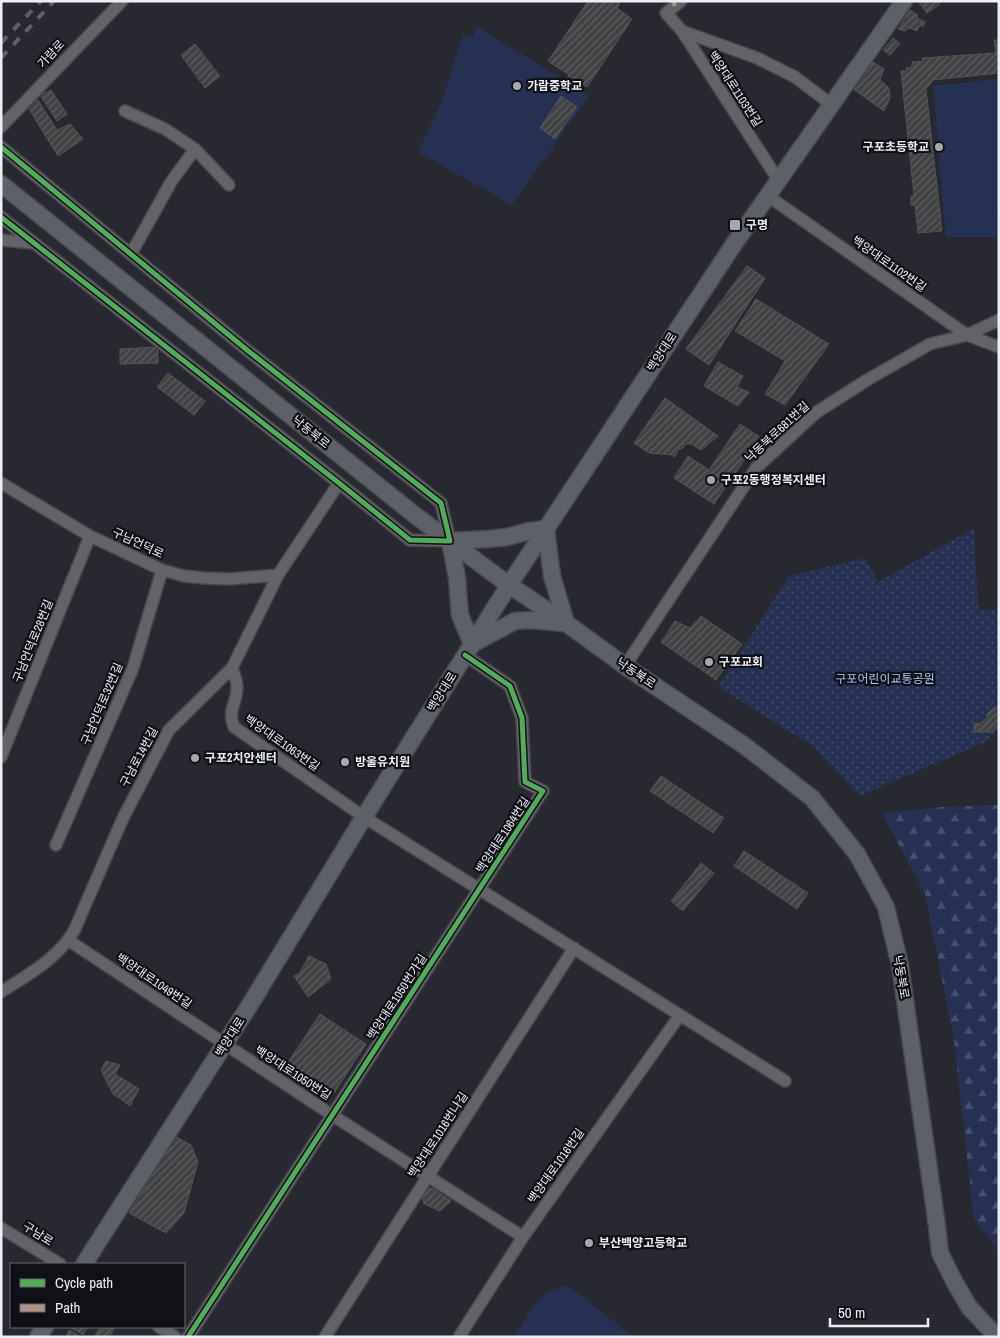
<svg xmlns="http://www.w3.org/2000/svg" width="1000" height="1338" viewBox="0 0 1000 1338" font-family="'Archivo Narrow','Noto Sans KR',sans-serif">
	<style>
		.green { fill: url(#green-dots) }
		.forest { fill: url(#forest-firs) }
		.pitch { fill: #263152 }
		.building { fill: url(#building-hatch); stroke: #515354 }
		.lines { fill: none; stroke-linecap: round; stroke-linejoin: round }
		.street-casing { stroke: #45474c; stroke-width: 14 }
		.secondary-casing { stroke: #45474c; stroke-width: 19 }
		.street { stroke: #616367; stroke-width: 11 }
		.secondary { stroke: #5e6067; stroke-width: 16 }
		.rail { stroke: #5f6066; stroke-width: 4; stroke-dasharray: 9 9; stroke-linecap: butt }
		.quiet { stroke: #af9288; stroke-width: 4; stroke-dasharray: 8 4; stroke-linecap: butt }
		.cycleway-casing { stroke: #101116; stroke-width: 8 }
		.cycleway { stroke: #51ab58; stroke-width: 5 }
		.poi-dot { fill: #a7a9b0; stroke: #101116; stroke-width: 2 }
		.labels { text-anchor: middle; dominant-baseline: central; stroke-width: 4.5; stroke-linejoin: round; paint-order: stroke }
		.street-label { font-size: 12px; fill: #ebeef5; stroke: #101116 }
		.poi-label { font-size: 12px; font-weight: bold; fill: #ebeef5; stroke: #101116; text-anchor: start }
		.park-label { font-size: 12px; fill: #b2c3f4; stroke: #101116 }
	</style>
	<defs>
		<pattern id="green-dots" width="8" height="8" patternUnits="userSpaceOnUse" patternTransform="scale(1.25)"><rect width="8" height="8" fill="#263152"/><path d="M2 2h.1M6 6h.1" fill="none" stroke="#464f6c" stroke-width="1.8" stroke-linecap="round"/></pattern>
		<pattern id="forest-firs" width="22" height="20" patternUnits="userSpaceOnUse" patternTransform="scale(1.25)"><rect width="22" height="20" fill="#263152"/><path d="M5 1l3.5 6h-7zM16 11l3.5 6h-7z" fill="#464f6c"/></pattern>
		<pattern id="building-hatch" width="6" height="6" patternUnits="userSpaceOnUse" patternTransform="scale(1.25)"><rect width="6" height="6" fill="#404243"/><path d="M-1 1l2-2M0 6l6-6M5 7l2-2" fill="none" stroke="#5c5e5f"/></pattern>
	</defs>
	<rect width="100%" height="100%" fill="#282930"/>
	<path class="green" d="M 974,528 L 978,610 L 999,609 L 999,730 L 983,743 L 860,796 L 811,745 L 718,687 L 789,576 L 865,558 L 878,582 Z"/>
	<path class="forest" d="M 999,805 L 999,1251 L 974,1219 L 954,1040 L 925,894 L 882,813 L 943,807 Z"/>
	<path class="pitch" d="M 477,26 L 589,96 L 512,205 L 418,152 L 442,101 L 463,35 L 473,38 Z
		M 999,79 L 999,207 L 997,207 L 998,237 L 946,237 L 933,86 Z
		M 567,1285 L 634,1337 L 514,1337 L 538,1300 L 551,1291 Z"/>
	<path class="building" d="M 588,1 L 607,2 L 621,1 L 617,8 L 632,19 L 587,87 L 581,84 L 576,92 L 563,84 L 569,75 L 548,61 Z
		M 918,1 L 938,1 L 940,4 L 927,13 Z
		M 910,10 L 918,15 L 917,18 L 925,22 L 923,27 L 920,25 L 917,31 L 909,28 L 905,31 L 898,29 Z
		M 893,38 L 900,44 L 890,55 L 883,50 Z
		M 994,40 L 999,40 L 999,73 L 933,80 L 926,89 L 942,231 L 918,233 L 915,205 L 911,205 L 911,197 L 914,196 L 901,71 L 907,71 L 906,68 L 912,67 L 912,62 L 923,61 L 922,58 L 996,53 Z
		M 195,44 L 220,76 L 205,88 L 181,55 Z
		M 873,62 L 884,69 L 880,80 L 889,88 L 890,98 L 884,111 L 853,89 Z
		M 51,90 L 67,114 L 57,121 L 40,95 Z
		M 561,96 L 577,107 L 555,139 L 540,128 Z
		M 38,100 L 57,130 L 70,124 L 83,139 L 58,156 L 27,106 Z
		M 747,266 L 765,278 L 709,365 L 686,349 Z
		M 756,299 L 829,344 L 785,405 L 765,394 L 785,361 L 735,331 Z
		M 158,347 L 158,363 L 120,364 L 120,349 Z
		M 718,362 L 743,376 L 737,387 L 749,392 L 738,406 L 704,386 Z
		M 168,373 L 205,401 L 194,415 L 157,387 Z
		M 665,398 L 718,436 L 701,450 L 691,444 L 685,444 L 683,448 L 679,449 L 675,457 L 672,455 L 649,453 L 634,443 Z
		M 740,424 L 760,437 L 714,504 L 674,478 L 688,456 L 709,470 Z
		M 701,616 L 742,644 L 716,680 L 661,642 L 675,621 L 690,628 Z
		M 995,707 L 997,708 L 999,707 L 999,726 L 992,732 L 974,732 L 974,724 L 981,723 L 988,717 L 986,715 Z
		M 661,776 L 724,818 L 713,833 L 650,791 Z
		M 744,851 L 808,893 L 797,909 L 734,866 Z
		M 701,863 L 714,873 L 683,911 L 671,901 Z
		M 309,956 L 326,964 L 331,979 L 308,997 L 294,976 L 299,974 Z
		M 320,1014 L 366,1044 L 334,1093 L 320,1095 L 283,1070 Z
		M 106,1061 L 120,1065 L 115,1074 L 139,1089 L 130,1106 L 113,1094 L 101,1070 Z
		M 175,1136 L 191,1145 L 198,1162 L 184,1213 L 166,1233 L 129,1213 Z
		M 432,1188 L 451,1201 L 440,1211 L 424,1204 L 421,1191 Z
		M 72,1327 L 88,1327 L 83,1335 L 71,1328 Z
		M 100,1327 L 115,1327 L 109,1337 L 94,1337 Z
		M 69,1330 L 81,1337 L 66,1337 Z"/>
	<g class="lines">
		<g class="street-casing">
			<path id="street" d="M 681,1 L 666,13 L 682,31 L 779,181
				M 682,31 L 757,58 L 795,77 L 832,105
				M 125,111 L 165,129 L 195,149
				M 1,127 L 122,1
				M 1,147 L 247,350 L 441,503 L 450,541 L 410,540 L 339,483 L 1,217
				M 768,196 L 967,335 L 999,347
				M 1,240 L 33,243
				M 131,254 L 171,182 L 195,149 L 229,185
				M 1,483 L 90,536 L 162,570 L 184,576 L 204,578 L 230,579 L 278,575
				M 625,666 L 756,468 L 794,433 L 817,412 L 867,380 L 930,344 L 967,335 L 999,320
				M 232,668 C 234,674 237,680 237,687 C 237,704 227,709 234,727 L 364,817 L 785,1081
				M 1,757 L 90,536
				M 56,845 L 133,668 L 162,570
				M 68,940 L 332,1115 L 523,1237
				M 1,992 C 29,974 57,959 74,931 L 123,818 L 169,730 L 232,668 L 278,575 L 339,483
				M 1,1228 L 60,1264
				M 159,1327 L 175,1337
				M 188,1337 L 543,791 L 525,782 L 522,718 L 510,686 L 465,655
				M 325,1337 L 574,948
				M 459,1337 L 523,1237 L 680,1015"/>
		</g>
		<g class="secondary-casing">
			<path id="secondary" d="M 1,184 L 416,516 L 509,585 L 566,623 L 625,666 L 745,746 L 812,798 L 857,854 L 886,907 L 900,965 L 937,1226 L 940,1253 L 954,1281 L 969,1307 L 997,1337
				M 546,529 L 552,576 L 566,623
				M 450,541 L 457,578 L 460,615 L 472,644
				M 450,541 L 488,539 L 507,537 L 529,531 L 546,529
				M 472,644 L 515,621 L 531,620 L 564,623
				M 84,1264 L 251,1003 L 364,817 L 509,585 L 734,244 L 904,1
				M 38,1337 L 45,1327"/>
		</g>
		<use href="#street" class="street"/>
		<use href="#secondary" class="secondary"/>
		<path class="rail" d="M 1,43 L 41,1
			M 1,58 L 54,1"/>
		<path class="quiet" d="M 673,1 L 675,6"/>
		<g class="cycleway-casing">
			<path id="cycleway" d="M 1,147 L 247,350 L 441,503 L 450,541 L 410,540 L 339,483 L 1,217
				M 188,1337 L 543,791 L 525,782 L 522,718 L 510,686 L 465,655"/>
		</g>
		<use href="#cycleway" class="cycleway"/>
	</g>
	<g class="poi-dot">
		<circle cx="517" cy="86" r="5"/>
		<circle cx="939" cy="147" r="5"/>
		<rect x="729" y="219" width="12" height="12" rx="2.5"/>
		<circle cx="711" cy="480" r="5"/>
		<circle cx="709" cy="662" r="5"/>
		<circle cx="195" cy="758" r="5"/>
		<circle cx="345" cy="762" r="5"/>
		<circle cx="589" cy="1243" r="5"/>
	</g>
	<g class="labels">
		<g class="street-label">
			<text transform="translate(51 54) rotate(-47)">가람로</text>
			<text transform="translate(735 89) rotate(57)">백양대로1103번길</text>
			<text transform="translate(889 264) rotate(35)">백양대로1102번길</text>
			<text transform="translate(662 352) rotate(-57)">백양대로</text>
			<text transform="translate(311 432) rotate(39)">낙동북로</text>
			<text transform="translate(777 432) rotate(-43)">낙동북로681번길</text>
			<text transform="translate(138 543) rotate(25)">구남언덕로</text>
			<text transform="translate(33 641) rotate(-68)">구남언덕로28번길</text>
			<text transform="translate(636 673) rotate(34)">낙동북로</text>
			<text transform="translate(442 692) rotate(-58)">백양대로</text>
			<text transform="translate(102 704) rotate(-67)">구남언덕로32번길</text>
			<text transform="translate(282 743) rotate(35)">백양대로1063번길</text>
			<text transform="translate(139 757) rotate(-62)">구남로14번길</text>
			<text transform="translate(503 835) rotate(-57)">백양대로1064번길</text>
			<text transform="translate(901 977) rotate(80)">낙동북로</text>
			<text transform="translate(154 981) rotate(34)">백양대로1049번길</text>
			<text transform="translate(397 997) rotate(-57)">백양대로1050번가길</text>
			<text transform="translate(230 1037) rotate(-58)">백양대로</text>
			<text transform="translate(293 1073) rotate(33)">백양대로1050번길</text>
			<text transform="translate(438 1135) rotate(-57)">백양대로1016번나길</text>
			<text transform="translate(556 1166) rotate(-55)">백양대로1016번길</text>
			<text transform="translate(38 1234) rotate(32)">구남로</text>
		</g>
		<g class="poi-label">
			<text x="527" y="86">가람중학교</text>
			<text x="929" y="147" text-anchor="end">구포초등학교</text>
			<text x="746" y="225">구명</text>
			<text x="721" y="480">구포2동행정복지센터</text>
			<text x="719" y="662">구포교회</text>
			<text x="205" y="758">구포2치안센터</text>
			<text x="355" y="762">방울유치원</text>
			<text x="599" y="1243">부산백양고등학교</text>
		</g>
		<g class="park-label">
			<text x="885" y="679">구포어린이교통공원</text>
		</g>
	</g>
	<rect width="1000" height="1338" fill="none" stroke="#ebeef5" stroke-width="5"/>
	<rect x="10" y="1263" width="175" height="65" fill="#101116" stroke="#68696f"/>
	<rect x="20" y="1279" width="25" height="8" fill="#51ab58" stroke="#68696f"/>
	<text x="55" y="1288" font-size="15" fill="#ebeef5">Cycle path</text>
	<rect x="20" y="1304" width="25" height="8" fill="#af9288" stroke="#68696f"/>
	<text x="55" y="1313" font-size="15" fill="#ebeef5">Path</text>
	<path d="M830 1318v8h98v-8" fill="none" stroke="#ebeef5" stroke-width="2.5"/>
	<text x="838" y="1318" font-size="15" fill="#ebeef5" stroke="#101116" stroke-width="4" paint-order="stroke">50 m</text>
</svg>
